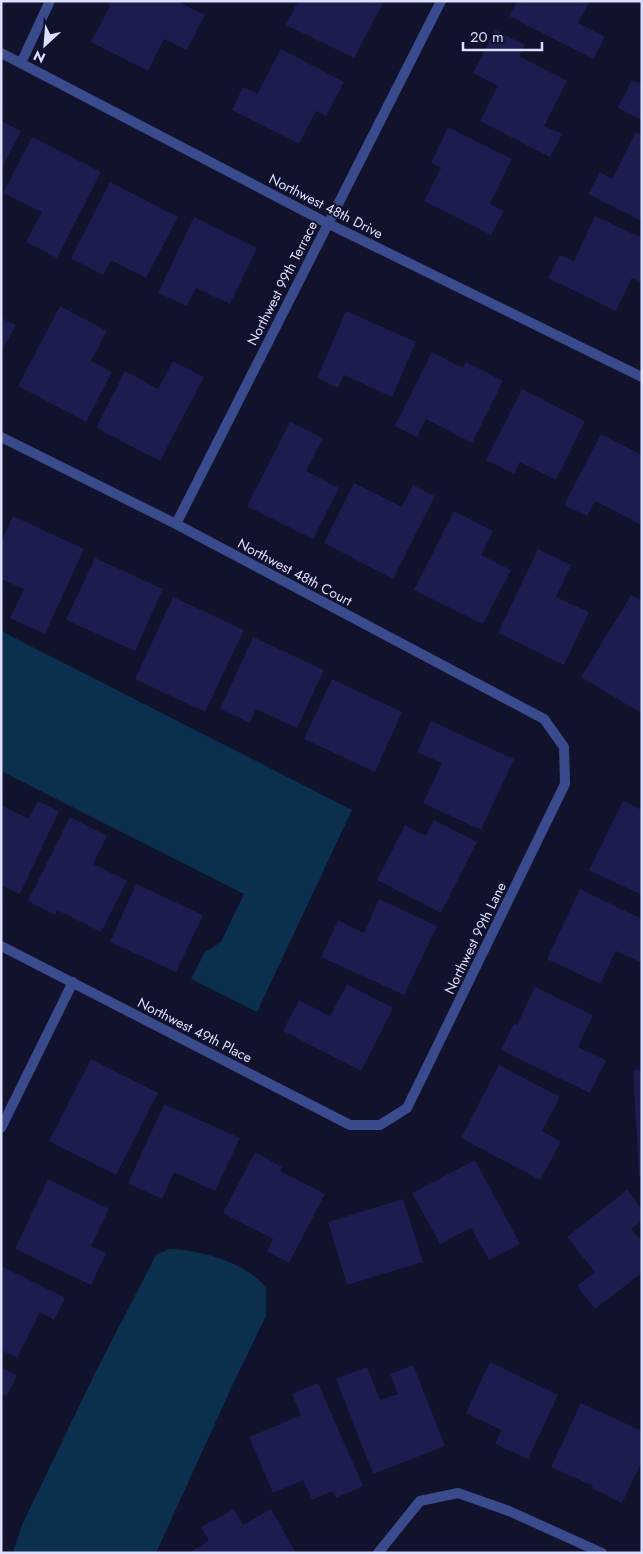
<svg xmlns="http://www.w3.org/2000/svg" width="643" height="1554" viewBox="0 0 643 1554" font-family="Jost,sans-serif">
	<style>
		.water { fill: #0a304d }
		.building { fill: #1c1c4e }
		.lines { fill: none; stroke-linecap: round; stroke-linejoin: round }
		.street { stroke: #3b498d; stroke-width: 10 }
		.labels { text-anchor: middle; dominant-baseline: central; stroke-width: 4; stroke-linejoin: round; paint-order: stroke }
		.street-label { font-size: 14px; fill: #dcdfff; stroke: #11122c }
	</style>
	<rect width="100%" height="100%" fill="#11122c"/>
	<path class="water" d="M 1,631 L 352,810 L 257,1012 L 191,979 L 205,952 L 221,942 L 244,894 L 1,771 Z
		M 169,1249 C 201,1250 246,1262 266,1288 L 266,1316 L 233,1384 L 156,1553 L 13,1553 L 22,1525 L 95,1373 L 156,1255 Z"/>
	<path class="building" d="M 110,1 L 177,1 L 205,15 L 187,50 L 164,39 L 148,71 L 91,42 L 110,6 L 108,5 Z
		M 298,1 L 384,1 L 354,58 L 286,25 Z
		M 517,1 L 590,1 L 578,23 L 605,37 L 593,59 L 509,16 Z
		M 495,30 L 525,45 L 519,56 L 567,81 L 544,126 L 562,134 L 550,157 L 480,121 L 498,86 L 473,73 Z
		M 281,49 L 344,82 L 326,116 L 316,111 L 299,144 L 232,110 L 243,87 L 257,94 Z
		M 632,80 L 642,84 L 642,120 L 618,108 Z
		M 1,121 L 21,131 L 1,170 Z
		M 448,127 L 512,159 L 490,204 L 504,211 L 491,235 L 424,201 L 441,168 L 431,163 Z
		M 636,132 L 642,135 L 642,221 L 588,194 L 600,172 L 612,179 Z
		M 32,137 L 101,172 L 57,258 L 26,242 L 42,212 L 3,193 Z
		M 110,182 L 178,217 L 146,278 L 111,260 L 103,275 L 71,258 Z
		M 595,216 L 642,238 L 642,280 L 641,282 L 632,278 L 616,311 L 548,278 L 560,255 L 574,261 Z
		M 194,217 L 257,248 L 230,304 L 196,288 L 187,306 L 158,293 Z
		M 60,306 L 107,331 L 91,361 L 112,372 L 86,422 L 18,386 Z
		M 346,311 L 416,342 L 392,397 L 344,375 L 338,388 L 317,378 Z
		M 1,318 L 16,325 L 1,353 Z
		M 432,352 L 463,368 L 466,362 L 503,381 L 472,443 L 426,419 L 417,437 L 395,426 Z
		M 173,361 L 204,377 L 160,461 L 96,428 L 125,371 L 158,389 Z
		M 522,389 L 585,421 L 556,480 L 520,462 L 514,474 L 486,460 Z
		M 290,422 L 323,438 L 306,471 L 339,488 L 313,539 L 247,506 Z
		M 601,434 L 642,455 L 642,521 L 640,524 L 595,501 L 587,516 L 564,505 Z
		M 354,483 L 402,507 L 413,485 L 435,496 L 393,579 L 324,543 Z
		M 454,511 L 493,531 L 481,555 L 511,570 L 483,624 L 414,590 Z
		M 13,516 L 84,549 L 45,634 L 10,618 L 24,589 L 1,579 L 1,543 Z
		M 538,549 L 571,565 L 556,597 L 589,612 L 564,665 L 498,633 Z
		M 95,558 L 163,589 L 135,651 L 66,620 Z
		M 631,595 L 642,601 L 642,671 L 640,674 L 642,675 L 641,713 L 581,677 Z
		M 173,597 L 244,630 L 205,712 L 135,679 Z
		M 253,637 L 324,670 L 297,728 L 256,709 L 250,723 L 220,709 Z
		M 332,679 L 402,712 L 375,772 L 304,739 Z
		M 431,721 L 514,759 L 481,830 L 423,803 L 442,763 L 417,752 Z
		M 38,801 L 59,811 L 20,894 L 1,885 L 1,805 L 29,819 Z
		M 623,801 L 642,810 L 642,895 L 589,870 Z
		M 70,817 L 107,836 L 93,864 L 127,881 L 101,932 L 57,910 L 55,915 L 28,901 Z
		M 434,820 L 477,842 L 441,913 L 377,880 L 405,825 L 426,836 Z
		M 136,884 L 203,915 L 176,972 L 110,942 Z
		M 580,889 L 642,919 L 642,963 L 616,951 L 600,984 L 547,959 Z
		M 379,899 L 437,926 L 404,995 L 321,957 L 338,920 L 364,933 Z
		M 347,984 L 393,1008 L 361,1071 L 283,1031 L 299,1000 L 330,1016 Z
		M 535,987 L 593,1015 L 578,1047 L 606,1060 L 590,1093 L 501,1050 L 514,1024 L 517,1025 Z
		M 91,1059 L 158,1093 L 116,1175 L 49,1141 Z
		M 499,1065 L 560,1097 L 542,1131 L 561,1142 L 540,1180 L 461,1138 Z
		M 642,1069 L 642,1176 L 639,1176 L 633,1070 Z
		M 164,1104 L 240,1138 L 215,1191 L 174,1172 L 162,1199 L 128,1183 Z
		M 255,1152 L 282,1167 L 280,1171 L 325,1194 L 289,1263 L 267,1251 L 273,1239 L 223,1213 Z
		M 475,1160 L 520,1244 L 489,1260 L 471,1228 L 440,1244 L 412,1193 Z
		M 48,1179 L 109,1209 L 91,1246 L 106,1253 L 91,1285 L 15,1249 Z
		M 627,1190 L 642,1209 L 642,1221 L 631,1229 L 642,1242 L 642,1273 L 595,1309 L 577,1286 L 595,1272 L 567,1237 Z
		M 403,1199 L 423,1262 L 347,1285 L 328,1222 Z
		M 1,1266 L 65,1298 L 54,1320 L 40,1312 L 17,1358 L 1,1350 Z
		M 490,1362 L 558,1395 L 528,1459 L 495,1444 L 501,1430 L 466,1413 Z
		M 413,1365 L 445,1446 L 373,1474 L 336,1379 L 367,1367 L 380,1400 L 398,1394 L 390,1374 Z
		M 1,1367 L 17,1375 L 7,1396 L 1,1394 Z
		M 318,1383 L 363,1486 L 336,1498 L 332,1491 L 312,1500 L 303,1480 L 273,1493 L 249,1437 L 301,1415 L 292,1394 Z
		M 581,1403 L 642,1431 L 642,1461 L 622,1503 L 592,1488 L 593,1486 L 551,1467 Z
		M 234,1509 L 243,1525 L 271,1509 L 296,1553 L 188,1553 L 209,1541 L 201,1527 Z"/>
	<g class="lines">
		<path class="street" d="M 1,53 L 327,223 L 642,377
			M 21,63 L 50,1
			M 1,437 L 176,524 L 544,719 L 564,747 L 565,784 L 407,1108 L 380,1125 L 350,1125 L 1,946
			M 176,524 L 441,1
			M 1,1128 L 73,982
			M 378,1553 L 420,1501 L 458,1493 L 509,1511 L 602,1553"/>
	</g>
	<g class="labels">
		<g class="street-label">
			<text transform="translate(326 206) rotate(27)">Northwest 48th Drive</text>
			<text transform="translate(282 283) rotate(-63)">Northwest 99th Terrace</text>
			<text transform="translate(295 572) rotate(28)">Northwest 48th Court</text>
			<text transform="translate(475 938) rotate(-64)">Northwest 99th Lane</text>
			<text transform="translate(195 1030) rotate(27)">Northwest 49th Place</text>
		</g>
	</g>
	<rect width="643" height="1554" fill="none" stroke="#dcdfff" stroke-width="5"/>
	<g transform="translate(45 45) rotate(206)" stroke="#11122c" stroke-width="4" paint-order="stroke">
	<path d="M0-4L9 19L0 12L-9 19Z" fill="#dcdfff"/>
	<text y="-8" font-size="14" font-weight="bold" text-anchor="middle" fill="#dcdfff">N</text>
	</g>
	<path d="M463 42v8h79v-8" fill="none" stroke="#dcdfff" stroke-width="2.5"/>
	<text x="470" y="42" font-size="15" fill="#dcdfff" stroke="#11122c" stroke-width="4" paint-order="stroke">20 m</text>
</svg>
